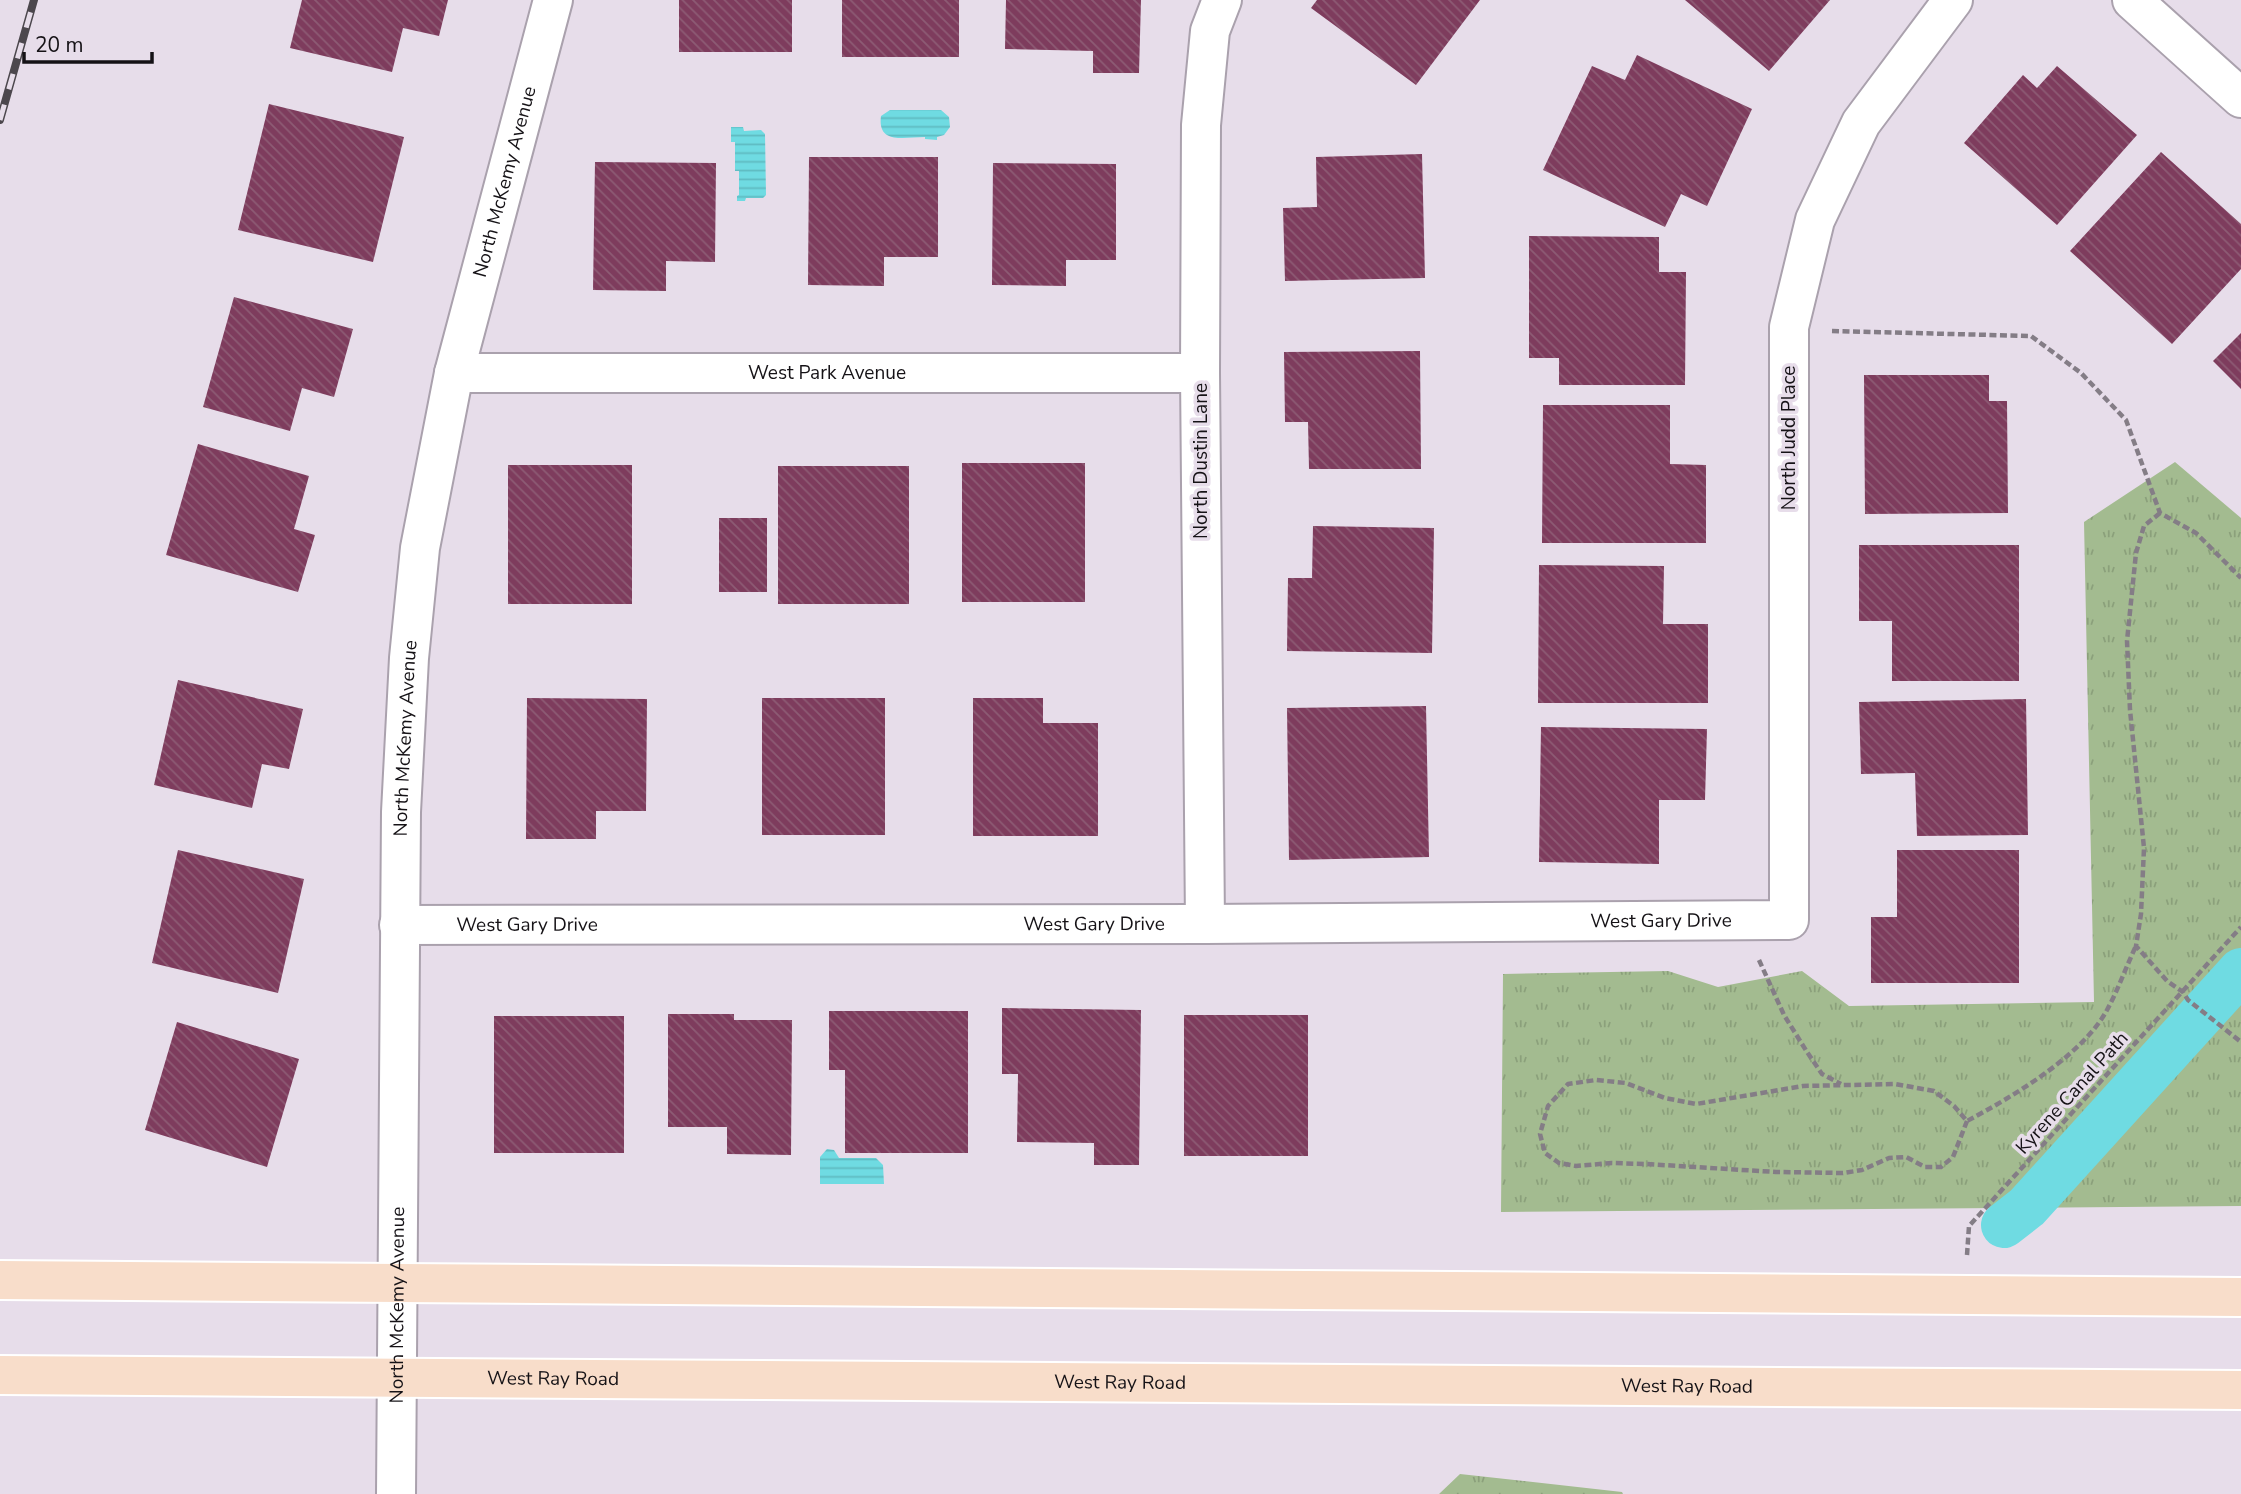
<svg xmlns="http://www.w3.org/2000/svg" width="2241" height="1494" viewBox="0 0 2241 1494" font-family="'Nunito Sans',sans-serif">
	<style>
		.grass { fill: url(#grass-tufts) }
		.water { fill: url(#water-rules) }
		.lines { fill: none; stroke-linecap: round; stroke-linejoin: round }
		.canal { stroke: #6fdbe2; stroke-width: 46 }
		.building { fill: url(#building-back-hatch) }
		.minor-casing { stroke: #aaa1ad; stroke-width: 42 }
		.major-casing { stroke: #fff; stroke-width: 42 }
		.path { stroke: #847d86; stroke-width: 4.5; stroke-dasharray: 7 3.5; stroke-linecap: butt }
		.minor { stroke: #fff; stroke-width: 38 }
		.major { stroke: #f8ddca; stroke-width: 38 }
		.rail-casing { stroke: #4c474d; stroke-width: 8 }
		.rail { stroke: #e7ddea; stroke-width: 5; stroke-dasharray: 16; stroke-linecap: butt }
		.labels { text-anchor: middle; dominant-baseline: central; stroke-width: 7; stroke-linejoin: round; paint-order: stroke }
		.street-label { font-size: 19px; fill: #151216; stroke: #e7ddea }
	</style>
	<defs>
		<pattern id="grass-tufts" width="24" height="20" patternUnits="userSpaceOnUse" patternTransform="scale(1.75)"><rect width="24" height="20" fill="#a3bb90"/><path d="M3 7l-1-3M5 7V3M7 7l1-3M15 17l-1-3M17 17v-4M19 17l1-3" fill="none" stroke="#8ba07b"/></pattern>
		<pattern id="water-rules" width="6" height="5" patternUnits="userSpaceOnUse" patternTransform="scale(1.75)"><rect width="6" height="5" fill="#6fdbe2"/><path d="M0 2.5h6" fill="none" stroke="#5fbbc1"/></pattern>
		<pattern id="building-back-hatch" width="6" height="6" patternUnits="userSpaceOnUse" patternTransform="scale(1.75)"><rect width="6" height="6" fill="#7e3c5d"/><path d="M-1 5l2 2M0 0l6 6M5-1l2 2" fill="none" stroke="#8d5b74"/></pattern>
	</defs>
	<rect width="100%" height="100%" fill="#e7ddea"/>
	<path class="grass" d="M 2175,462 L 2241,518 L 2241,1206 L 1501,1212 L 1503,974 L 1668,971 L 1718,987 L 1802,971 L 1849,1006 L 2094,1002 L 2084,522 Z
		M 1460,1474 L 1622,1492 L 1623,1494 L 1439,1494 Z"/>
	<path class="water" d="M 890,110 L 941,110 L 949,117 L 950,127 L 944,135 L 937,137 L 937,140 L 925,139 L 925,137 C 905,137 877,145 881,116 Z
		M 731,127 L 743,127 L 744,131 L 761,130 L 765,134 L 766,195 L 763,198 L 746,198 L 745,201 L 737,201 L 737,196 L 739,195 L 739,171 L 735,171 L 735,142 L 731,142 Z
		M 827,1149 L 834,1150 L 839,1158 L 876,1158 L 883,1165 L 884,1184 L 820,1184 L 820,1157 Z"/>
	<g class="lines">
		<path class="canal" d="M 2004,1225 L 2027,1207 L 2241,971"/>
	</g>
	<path class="building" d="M 302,0 L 448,0 L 439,36 L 403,28 L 392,72 L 290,48 Z
		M 679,0 L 792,0 L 792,52 L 679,52 Z
		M 842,0 L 959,0 L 959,57 L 842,57 Z
		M 1006,0 L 1141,0 L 1139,73 L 1093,73 L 1093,51 L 1005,49 Z
		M 1317,0 L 1480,0 L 1416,85 L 1311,8 Z
		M 1685,0 L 1830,0 L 1769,71 Z
		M 1637,55 L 1752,109 L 1707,206 L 1681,194 L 1665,227 L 1543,170 L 1592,66 L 1625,80 Z
		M 2057,66 L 2137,135 L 2057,225 L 1964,143 L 2023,75 L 2037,88 Z
		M 269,104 L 404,137 L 373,262 L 238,230 Z
		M 2161,152 L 2241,224 L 2241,269 L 2172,344 L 2070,251 Z
		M 1422,154 L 1425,278 L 1285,281 L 1283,208 L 1317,207 L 1316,157 Z
		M 809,157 L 938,157 L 938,257 L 884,257 L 884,286 L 808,285 Z
		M 595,162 L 716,163 L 715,262 L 666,261 L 666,291 L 593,290 Z
		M 993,163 L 1116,164 L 1116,260 L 1066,260 L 1066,286 L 992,285 Z
		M 1529,236 L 1659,237 L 1659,272 L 1686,272 L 1685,385 L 1559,385 L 1559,358 L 1529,358 Z
		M 234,297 L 353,329 L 334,397 L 302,388 L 290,431 L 203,407 Z
		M 2241,333 L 2241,389 L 2213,361 Z
		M 1420,351 L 1421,469 L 1309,469 L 1308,422 L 1285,422 L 1284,352 Z
		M 1864,375 L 1989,375 L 1989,401 L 2007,401 L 2008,513 L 1865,514 Z
		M 1543,405 L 1670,405 L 1670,464 L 1706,465 L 1706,543 L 1542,543 Z
		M 198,444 L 309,476 L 294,529 L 315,535 L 298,592 L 166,555 Z
		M 962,463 L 1085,463 L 1085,602 L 962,602 Z
		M 508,465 L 632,465 L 632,604 L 508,604 Z
		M 778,466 L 909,466 L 909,604 L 778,604 Z
		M 719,518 L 767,518 L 767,592 L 719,592 Z
		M 1313,526 L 1434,528 L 1432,653 L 1287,651 L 1288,578 L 1312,578 Z
		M 1859,545 L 2019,545 L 2019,681 L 1892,681 L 1892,621 L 1859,621 Z
		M 1539,565 L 1664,566 L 1663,624 L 1708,624 L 1708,703 L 1538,703 Z
		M 178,680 L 303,709 L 289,769 L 262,764 L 252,808 L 154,785 Z
		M 527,698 L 647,699 L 646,811 L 596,811 L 596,839 L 526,839 Z
		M 762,698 L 885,698 L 885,835 L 762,835 Z
		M 973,698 L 1043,698 L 1043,723 L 1098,723 L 1098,836 L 973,836 Z
		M 2026,699 L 2028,835 L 1917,836 L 1915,773 L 1861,774 L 1859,702 Z
		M 1426,706 L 1429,857 L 1289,860 L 1287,708 Z
		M 1541,727 L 1707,729 L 1705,800 L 1659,800 L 1659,864 L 1539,862 Z
		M 178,850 L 304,879 L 278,993 L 152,963 Z
		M 1897,850 L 2019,850 L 2019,983 L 1871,983 L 1871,917 L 1897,917 Z
		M 1002,1008 L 1141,1010 L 1139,1165 L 1094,1165 L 1094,1143 L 1017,1142 L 1018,1074 L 1002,1074 Z
		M 829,1011 L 968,1011 L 968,1153 L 845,1153 L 845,1070 L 829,1070 Z
		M 668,1014 L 734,1014 L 734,1020 L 792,1020 L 791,1155 L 727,1154 L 727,1127 L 668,1127 Z
		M 1184,1015 L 1308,1015 L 1308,1156 L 1184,1156 Z
		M 494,1016 L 624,1016 L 624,1153 L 494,1153 Z
		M 177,1022 L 299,1059 L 267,1167 L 145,1130 Z"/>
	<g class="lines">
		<g class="minor-casing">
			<g id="minor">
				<path d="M 2132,0 L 2241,98"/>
				<path id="s1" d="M 454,373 L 1200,373"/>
				<path d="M 1205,924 L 1200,373 L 1201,125 L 1210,31 L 1222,0"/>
				<path id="s2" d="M 399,925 L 1205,924 L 1789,920 L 1789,327 L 1815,220 L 1861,123 L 1953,0"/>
				<path id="s3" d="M 396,1494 L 401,812 L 409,658 L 420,548 L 454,373 L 553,0"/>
			</g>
		</g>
		<g class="major-casing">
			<g id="major">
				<path d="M 0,1280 L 2241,1297"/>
				<path id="s4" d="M 0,1375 L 2241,1390"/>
			</g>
		</g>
		<path class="path" d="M 1832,331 L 2031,336 L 2081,373 L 2126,420 L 2160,513 L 2196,533 L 2241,578
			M 2160,513 L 2144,526 L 2136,553 L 2127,641 L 2130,710 L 2144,848 L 2141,914 L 2136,946 L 2167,981 L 2183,992 L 2188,1000 L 2241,1042
			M 1759,960 L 1784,1015 L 1807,1052 L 1822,1074 L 1841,1084
			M 1967,1121 L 1953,1157 L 1941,1167 L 1925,1167 L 1906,1157 L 1889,1158 L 1862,1170 L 1843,1173 L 1776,1172 L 1646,1164 L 1612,1163 L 1576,1166 L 1559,1163 L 1545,1153 L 1540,1134 L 1548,1106 L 1568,1084 L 1596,1080 L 1626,1083 L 1665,1098 L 1696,1104 L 1803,1086 L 1895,1084 L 1934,1091 L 1954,1106 L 1967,1121 C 2012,1097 2082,1056 2107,1010 C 2118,990 2126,967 2136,946
			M 1967,1255 L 1969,1226 L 2241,927"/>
		<use href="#minor" class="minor"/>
		<use href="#major" class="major"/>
		<g class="rail-casing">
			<path id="rail" d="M 0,120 L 34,0"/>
		</g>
		<use href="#rail" class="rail"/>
	</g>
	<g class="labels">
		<g class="street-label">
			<text stroke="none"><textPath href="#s3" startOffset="1323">North McKemy Avenue</textPath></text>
			<text stroke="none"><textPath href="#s1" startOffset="373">West Park Avenue</textPath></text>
			<text transform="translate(1789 438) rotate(-90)">North Judd Place</text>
			<text transform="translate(1201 461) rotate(-90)">North Dustin Lane</text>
			<text stroke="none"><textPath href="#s3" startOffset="756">North McKemy Avenue</textPath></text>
			<text stroke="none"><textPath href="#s2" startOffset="1262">West Gary Drive</textPath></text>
			<text stroke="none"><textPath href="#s2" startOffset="695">West Gary Drive</textPath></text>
			<text stroke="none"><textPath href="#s2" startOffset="128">West Gary Drive</textPath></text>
			<text transform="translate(2072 1093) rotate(-48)">Kyrene Canal Path</text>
			<text stroke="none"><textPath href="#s3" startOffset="189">North McKemy Avenue</textPath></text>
			<text stroke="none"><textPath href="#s4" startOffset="553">West Ray Road</textPath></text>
			<text stroke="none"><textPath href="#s4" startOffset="1120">West Ray Road</textPath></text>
			<text stroke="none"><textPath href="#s4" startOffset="1687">West Ray Road</textPath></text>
		</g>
	</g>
	<path d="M24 52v10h128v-10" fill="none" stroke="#151216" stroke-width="3.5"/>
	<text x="35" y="52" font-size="21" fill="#151216" stroke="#e7ddea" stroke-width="5" paint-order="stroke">20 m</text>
</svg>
